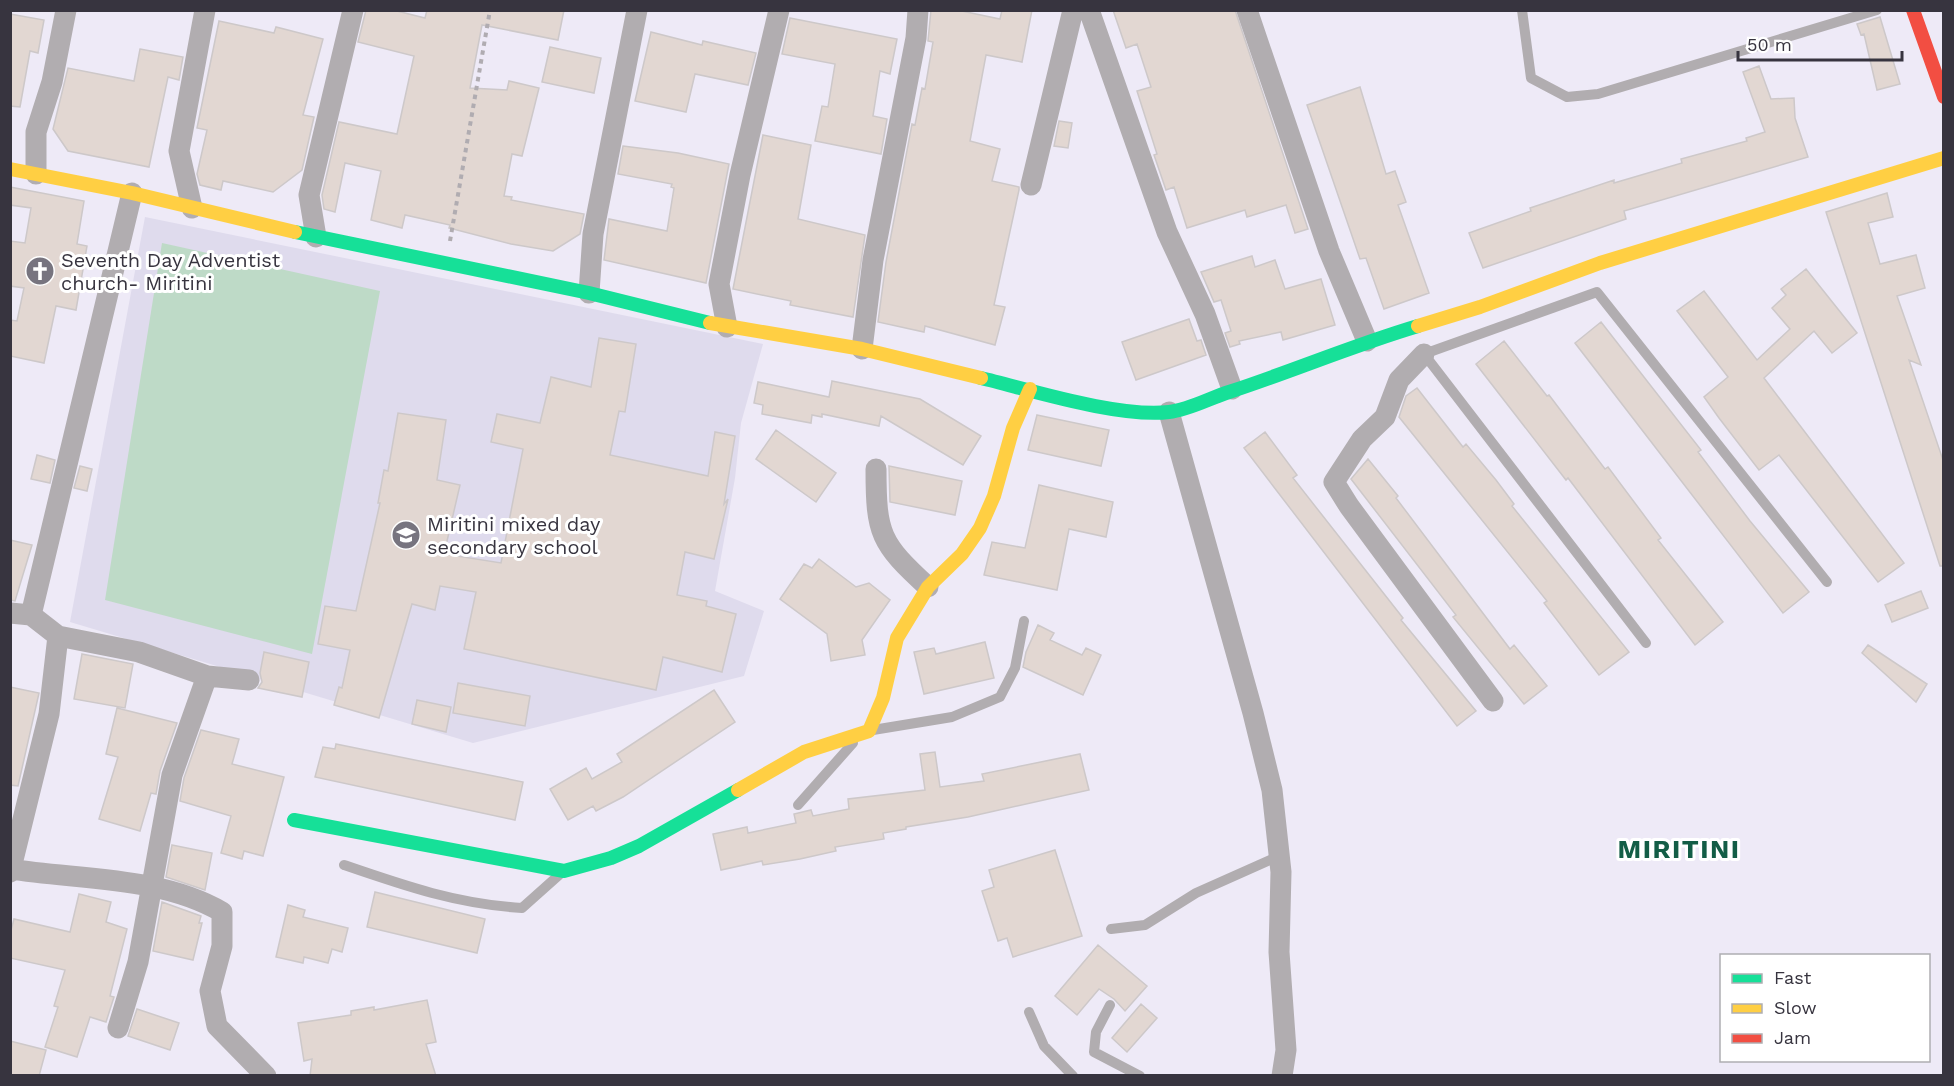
<svg xmlns="http://www.w3.org/2000/svg" width="1954" height="1086" viewBox="0 0 1954 1086" font-family="'Work Sans',sans-serif">
	<style>
		.education { fill: #dfdbed }
		.grass { fill: #bedac7 }
		.building { fill: #e2d7d2; stroke: #cdc8c9; stroke-width: 1.5 }
		.lines { fill: none; stroke-linecap: round; stroke-linejoin: round }
		.path { stroke: #b0acb1; stroke-width: 4; stroke-dasharray: 4.5 4.5; stroke-linecap: butt }
		.lane { stroke: #b1adb0; stroke-width: 10 }
		.street { stroke: #b1adb0; stroke-width: 21 }
		.fast { stroke: #16e098; stroke-width: 14 }
		.slow { stroke: #ffcf43; stroke-width: 14 }
		.jam { stroke: #f24e42; stroke-width: 14 }
		.labels { text-anchor: middle; dominant-baseline: central; stroke-width: 6; stroke-linejoin: round; paint-order: stroke }
		.poi-label { font-size: 20px; fill: #37343f; stroke: #fff; text-anchor: start }
		.district-label { font-size: 26px; font-weight: bold; letter-spacing: 1.5px; fill: #135d46; stroke: #fff }
	</style>
	<rect width="100%" height="100%" fill="#eeeaf7"/>
	<path class="education" d="M 145,217 L 763,344 L 741,423 L 735,478 L 715,591 L 764,611 L 744,676 L 473,743 L 70,622 Z"/>
	<path class="grass" d="M 162,243 L 380,291 L 312,654 L 105,600 Z"/>
	<path class="building" d="M 366,10 L 393,10 L 425,18 L 427,10 L 564,10 L 558,40 L 482,25 L 470,88 L 507,90 L 509,81 L 539,88 L 522,156 L 512,154 L 504,196 L 512,197 L 511,200 L 584,214 L 580,234 L 553,251 L 511,244 L 449,228 L 450,225 L 405,215 L 402,228 L 371,220 L 381,171 L 345,163 L 335,212 L 324,209 L 322,195 L 339,122 L 397,134 L 414,56 L 358,42 Z
		M 931,10 L 957,10 L 1000,19 L 1002,10 L 1032,10 L 1022,62 L 986,55 L 970,141 L 1000,149 L 992,181 L 1019,187 L 1019,190 L 994,305 L 1005,307 L 995,345 L 925,326 L 924,332 L 878,322 L 886,262 L 912,124 L 915,125 L 922,88 L 925,89 L 933,42 L 928,41 Z
		M 1113,10 L 1235,10 L 1308,229 L 1295,233 L 1286,205 L 1247,217 L 1245,210 L 1187,228 L 1174,187 L 1166,190 L 1154,155 L 1157,154 L 1137,91 L 1151,87 L 1137,44 L 1126,48 Z
		M 10,14 L 44,20 L 38,53 L 30,51 L 20,107 L 10,106 Z
		M 1880,17 L 1900,84 L 1877,90 L 1864,34 L 1861,35 L 1857,24 Z
		M 790,18 L 897,39 L 890,74 L 880,71 L 873,116 L 887,119 L 881,154 L 815,141 L 822,106 L 828,107 L 835,64 L 782,54 Z
		M 219,21 L 274,33 L 276,27 L 323,39 L 303,115 L 314,117 L 302,170 L 273,192 L 223,181 L 221,190 L 200,185 L 197,174 L 207,130 L 197,128 Z
		M 651,32 L 702,45 L 703,41 L 756,53 L 748,85 L 695,74 L 686,112 L 635,101 Z
		M 550,47 L 601,58 L 594,93 L 542,82 Z
		M 140,49 L 183,57 L 179,80 L 168,77 L 149,167 L 68,151 L 53,129 L 68,68 L 134,81 Z
		M 1759,66 L 1771,99 L 1794,98 L 1795,118 L 1808,157 L 1624,211 L 1626,219 L 1483,268 L 1469,233 L 1531,211 L 1530,208 L 1614,180 L 1614,183 L 1682,163 L 1681,159 L 1747,141 L 1746,138 L 1765,132 L 1743,72 Z
		M 1360,87 L 1386,174 L 1395,171 L 1406,202 L 1398,205 L 1429,293 L 1384,309 L 1366,258 L 1360,259 L 1307,105 Z
		M 1059,121 L 1072,123 L 1068,148 L 1054,146 Z
		M 763,135 L 811,145 L 798,219 L 865,235 L 853,317 L 790,305 L 791,301 L 733,289 Z
		M 623,146 L 678,153 L 729,164 L 706,283 L 604,260 L 609,219 L 667,231 L 674,188 L 671,187 L 672,184 L 618,174 Z
		M 10,187 L 84,201 L 77,244 L 87,246 L 76,310 L 56,306 L 44,363 L 10,356 L 10,320 L 17,321 L 24,288 L 10,286 L 10,241 L 25,243 L 31,208 L 10,205 Z
		M 1887,193 L 1893,217 L 1868,223 L 1880,264 L 1916,255 L 1925,288 L 1897,296 L 1921,365 L 1909,360 L 1944,463 L 1944,566 L 1940,566 L 1826,212 Z
		M 1252,256 L 1255,267 L 1275,260 L 1285,289 L 1321,279 L 1335,325 L 1283,340 L 1281,332 L 1239,341 L 1240,344 L 1230,347 L 1225,333 L 1231,331 L 1221,300 L 1214,302 L 1201,272 Z
		M 1806,269 L 1857,333 L 1832,353 L 1814,331 L 1764,378 L 1904,563 L 1878,582 L 1779,455 L 1759,470 L 1719,418 L 1704,397 L 1728,377 L 1677,311 L 1704,291 L 1757,360 L 1790,329 L 1772,308 L 1786,295 L 1781,289 Z
		M 1189,319 L 1197,341 L 1201,340 L 1206,355 L 1136,380 L 1122,342 Z
		M 1601,322 L 1701,450 L 1698,452 L 1750,521 L 1809,592 L 1783,613 L 1575,343 Z
		M 599,338 L 636,344 L 625,412 L 619,411 L 610,455 L 708,476 L 715,432 L 735,436 L 724,504 L 728,499 L 714,559 L 685,552 L 677,595 L 707,601 L 706,606 L 736,614 L 722,672 L 663,657 L 656,690 L 464,649 L 476,592 L 440,586 L 435,610 L 412,604 L 379,718 L 334,705 L 339,687 L 342,688 L 350,650 L 318,644 L 325,606 L 356,611 L 380,503 L 378,503 L 384,470 L 388,471 L 398,413 L 446,420 L 437,480 L 460,485 L 444,554 L 501,563 L 523,449 L 491,442 L 497,414 L 540,423 L 551,377 L 591,387 Z
		M 1504,341 L 1547,396 L 1549,395 L 1605,469 L 1608,467 L 1661,538 L 1658,540 L 1723,622 L 1695,645 L 1568,478 L 1566,480 L 1476,364 Z
		M 832,381 L 920,399 L 981,436 L 963,465 L 881,416 L 879,426 L 822,414 L 822,417 L 812,415 L 811,423 L 762,414 L 763,405 L 754,403 L 758,382 L 829,397 Z
		M 1417,388 L 1463,447 L 1466,444 L 1496,480 L 1514,504 L 1512,506 L 1629,652 L 1599,675 L 1544,603 L 1547,601 L 1399,417 L 1406,396 Z
		M 1037,415 L 1109,430 L 1101,466 L 1028,450 Z
		M 776,430 L 836,473 L 816,502 L 756,459 Z
		M 1265,432 L 1297,475 L 1293,478 L 1403,618 L 1401,620 L 1476,711 L 1457,726 L 1244,448 Z
		M 37,455 L 55,460 L 50,483 L 31,479 Z
		M 1368,459 L 1398,496 L 1396,498 L 1510,649 L 1514,645 L 1547,686 L 1524,704 L 1453,617 L 1456,615 L 1351,479 Z
		M 80,466 L 92,469 L 87,491 L 74,488 Z
		M 889,466 L 962,481 L 955,515 L 890,502 Z
		M 1039,485 L 1113,502 L 1106,537 L 1069,529 L 1057,590 L 984,575 L 992,542 L 1025,548 Z
		M 10,540 L 32,545 L 15,601 L 10,600 Z
		M 819,559 L 856,587 L 869,583 L 890,600 L 862,640 L 865,655 L 831,661 L 827,634 L 780,599 L 804,564 L 812,568 Z
		M 1921,591 L 1928,608 L 1892,622 L 1885,605 Z
		M 1038,625 L 1054,633 L 1050,640 L 1082,655 L 1086,648 L 1101,655 L 1083,695 L 1023,667 L 1026,652 Z
		M 985,642 L 994,678 L 924,694 L 914,652 L 934,648 L 936,654 Z
		M 1868,645 L 1927,684 L 1916,702 L 1862,653 Z
		M 264,652 L 309,662 L 302,697 L 258,688 L 262,682 L 260,673 Z
		M 82,654 L 133,664 L 125,708 L 74,699 Z
		M 458,683 L 530,696 L 525,726 L 453,713 Z
		M 10,687 L 39,693 L 18,786 L 10,785 Z
		M 714,690 L 735,722 L 623,797 L 596,811 L 593,806 L 568,820 L 550,789 L 586,768 L 592,779 L 622,762 L 617,754 Z
		M 417,700 L 451,707 L 446,732 L 412,724 Z
		M 117,708 L 177,723 L 160,771 L 156,794 L 151,793 L 140,831 L 99,819 L 118,757 L 106,754 Z
		M 201,730 L 239,739 L 232,764 L 284,777 L 263,856 L 244,851 L 242,859 L 221,853 L 231,816 L 180,801 L 184,778 Z
		M 336,744 L 523,782 L 515,820 L 315,777 L 323,747 L 335,749 Z
		M 935,752 L 940,787 L 984,781 L 982,774 L 1080,754 L 1089,790 L 968,817 L 906,827 L 906,829 L 883,833 L 884,839 L 835,847 L 836,851 L 800,859 L 763,865 L 762,861 L 721,870 L 713,834 L 747,827 L 748,833 L 796,823 L 794,814 L 811,810 L 813,816 L 849,809 L 848,799 L 925,790 L 920,754 Z
		M 172,845 L 212,853 L 205,890 L 166,877 Z
		M 1055,850 L 1082,936 L 1013,957 L 1007,938 L 998,941 L 982,891 L 994,887 L 989,870 Z
		M 375,892 L 485,919 L 477,953 L 367,927 Z
		M 79,894 L 111,902 L 106,922 L 127,929 L 110,996 L 114,997 L 106,1022 L 90,1017 L 77,1057 L 45,1047 L 58,1007 L 54,1006 L 65,970 L 10,958 L 10,934 L 14,919 L 70,932 Z
		M 162,902 L 201,916 L 199,923 L 202,923 L 193,960 L 153,951 Z
		M 288,905 L 305,910 L 303,917 L 348,928 L 342,952 L 332,949 L 328,963 L 304,957 L 303,963 L 276,957 Z
		M 1098,945 L 1147,986 L 1125,1011 L 1114,999 L 1099,989 L 1077,1015 L 1055,996 Z
		M 427,1000 L 436,1042 L 426,1044 L 436,1076 L 310,1076 L 312,1059 L 304,1061 L 298,1023 L 351,1015 L 351,1011 L 374,1007 L 374,1010 Z
		M 1141,1004 L 1157,1018 L 1127,1052 L 1112,1038 Z
		M 137,1009 L 179,1023 L 170,1050 L 128,1036 Z
		M 10,1041 L 46,1050 L 39,1076 L 10,1076 Z"/>
	<g class="lines">
		<path class="path" d="M 450,241 L 490,10"/>
		<path class="lane" d="M 1522,10 L 1531,78 L 1567,97 L 1598,94 L 1877,10
			M 1646,643 L 1424,354 L 1597,292 L 1827,582
			M 873,730 L 952,717 L 1000,697 L 1015,668 L 1024,621
			M 798,805 L 853,743
			M 344,865 C 405,886 457,904 522,908 L 559,875
			M 1111,929 L 1145,925 L 1196,893 L 1279,856
			M 1110,1005 L 1096,1032 L 1094,1052 L 1140,1076
			M 1029,1012 L 1044,1046 L 1073,1076"/>
		<path class="street" d="M 1089,10 L 1167,232 L 1205,314 L 1232,389
			M 1247,10 L 1329,251 L 1367,341
			M 36,174 L 36,132 L 52,82 L 66,10
			M 1031,185 L 1073,10
			M 192,208 L 179,151 L 205,10
			M 316,237 L 309,195 L 353,10
			M 589,293 L 593,234 L 637,10
			M 727,327 L 719,284 L 740,175 L 779,10
			M 862,349 L 873,260 L 916,38 L 918,10
			M 1424,354 L 1399,380 L 1385,417 L 1362,439 L 1334,482 L 1349,506 L 1493,701
			M 1169,412 L 1253,713 L 1272,790 L 1281,872 L 1279,952 L 1286,1050 L 1282,1076
			M 876,469 C 876,534 880,543 928,587
			M 10,613 L 31,615 L 58,636 L 139,652 L 207,676 L 249,680
			M 31,615 L 132,193
			M 10,869 C 80,880 160,876 222,912 L 222,946 L 210,991 L 217,1026 L 266,1076
			M 10,872 L 49,714 L 58,636
			M 118,1028 L 138,962 L 172,775 L 207,676"/>
		<path class="fast" d="M 295,232 L 589,293 L 710,323
			M 981,378 C 1031,390 1119,418 1169,412 C 1189,410 1210,398 1229,392 C 1293,371 1354,345 1418,326
			M 294,820 L 564,871 L 611,858 L 639,846 L 738,790"/>
		<path class="slow" d="M 10,169 L 132,193 L 295,232
			M 710,323 L 862,349 L 981,378
			M 1418,326 L 1480,307 L 1600,263 L 1944,158
			M 738,790 L 804,752 L 869,731 L 883,698 L 897,638 L 928,587 L 962,554 L 980,528 L 994,496 L 1013,428 L 1030,389"/>
		<path class="jam" d="M 1913,10 L 1944,97"/>
	</g>
	<defs>
		<g id="church-disc" transform="scale(1.5)"><circle r="9.5" fill="#77747f" stroke="#fff"/><path d="M-1.2-6h2.4v3.5h3.3v2.4h-3.3V6h-2.4V-.1h-3.3v-2.4h3.3Z" fill="#fff"/></g>
		<g id="school-disc" transform="scale(1.5)"><circle r="9.5" fill="#77747f" stroke="#fff"/><path d="M0-5L7-2L0 1L-7-2ZM-4 1L0 2.5L4 1V4Q0 6-4 4Z" fill="#fff"/></g>
	</defs>
	<g fill-rule="evenodd">
		<use href="#church-disc" x="40" y="271"/>
		<use href="#school-disc" x="406" y="535"/>
	</g>
	<g class="labels">
		<g class="poi-label">
			<text x="61" y="260">Seventh Day Adventist<tspan x="61" dy="23">church- Miritini</tspan></text>
			<text x="427" y="524">Miritini mixed day<tspan x="427" dy="23">secondary school</tspan></text>
		</g>
		<g class="district-label">
			<text x="1679" y="849">MIRITINI</text>
		</g>
	</g>
	<rect width="1954" height="1086" fill="none" stroke="#37343f" stroke-width="24"/>
	<rect x="1720" y="954" width="210" height="108" fill="#ffffff" stroke="#afaeb2" stroke-width="1.5"/>
	<rect x="1732" y="974" width="30" height="9" fill="#16e098" stroke="#afaeb2" stroke-width="1.5"/>
	<text x="1774" y="984" font-size="18" fill="#37343f">Fast</text>
	<rect x="1732" y="1004" width="30" height="9" fill="#ffcf43" stroke="#afaeb2" stroke-width="1.5"/>
	<text x="1774" y="1014" font-size="18" fill="#37343f">Slow</text>
	<rect x="1732" y="1034" width="30" height="9" fill="#f24e42" stroke="#afaeb2" stroke-width="1.5"/>
	<text x="1774" y="1044" font-size="18" fill="#37343f">Jam</text>
	<path d="M1738 51v9h164v-9" fill="none" stroke="#37343f" stroke-width="3"/>
	<text x="1747" y="51" font-size="18" fill="#37343f" stroke="#ffffff" stroke-width="4.5" paint-order="stroke">50 m</text>
</svg>
